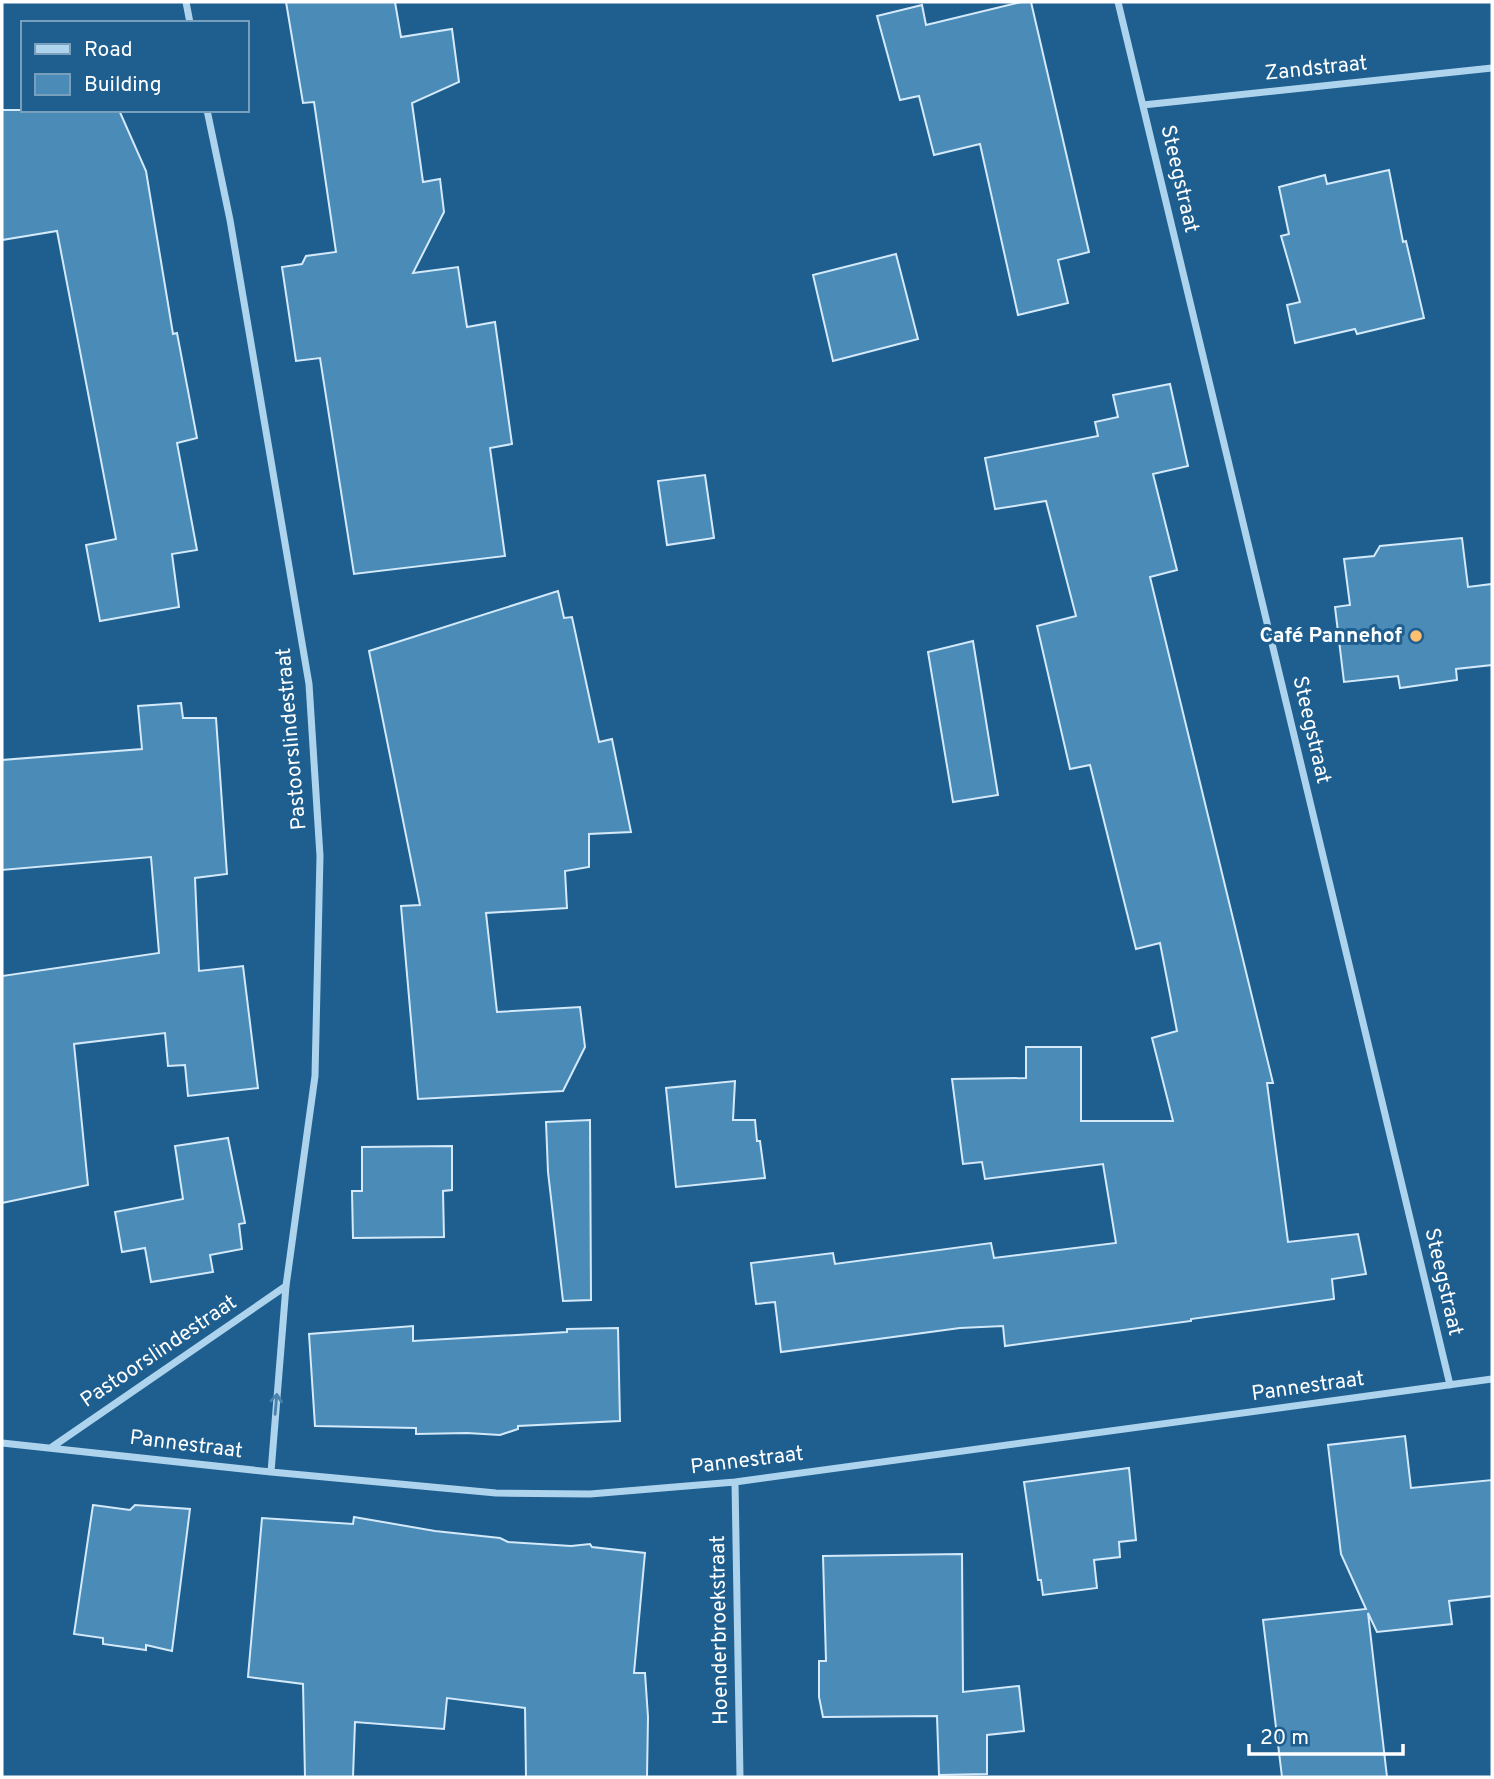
<svg xmlns="http://www.w3.org/2000/svg" width="1494" height="1779" viewBox="0 0 1494 1779" font-family="Overpass,sans-serif">
	<style>
		.building { fill: #4b8bb8; stroke: #d4eafa; stroke-width: 2 }
		.lines { fill: none; stroke-linecap: round; stroke-linejoin: round }
		.street { stroke: #aed3ed; stroke-width: 7 }
		.oneway { stroke: #4982ac }
		.poi-dot { fill: #fcc06e; stroke: #1e5f90; stroke-width: 2.5 }
		.labels { text-anchor: middle; dominant-baseline: central; stroke-width: 6; stroke-linejoin: round; paint-order: stroke }
		.street-label { font-size: 21px; fill: #fff; stroke: #1e5f90 }
		.poi-label { font-size: 21px; font-weight: bold; fill: #fff; stroke: #1e5f90; text-anchor: end }
	</style>
	<rect width="100%" height="100%" fill="#1e5f90"/>
	<path class="building" d="M 286,2 L 395,2 L 401,37 L 452,29 L 459,82 L 412,103 L 423,182 L 440,179 L 444,212 L 413,273 L 458,267 L 467,327 L 495,322 L 512,444 L 490,448 L 505,556 L 354,574 L 320,358 L 296,361 L 282,267 L 302,264 L 306,256 L 336,252 L 314,102 L 303,103 Z
		M 1021,2 L 1031,2 L 1089,252 L 1058,260 L 1068,303 L 1018,315 L 980,144 L 934,155 L 919,96 L 900,100 L 877,16 L 922,5 L 926,25 Z
		M 2,110 L 119,110 L 146,171 L 173,334 L 177,333 L 197,438 L 177,443 L 197,550 L 172,554 L 179,607 L 100,621 L 86,545 L 116,539 L 57,231 L 2,240 Z
		M 1389,170 L 1403,242 L 1406,241 L 1424,318 L 1357,334 L 1355,329 L 1295,343 L 1287,305 L 1300,302 L 1281,236 L 1289,234 L 1279,187 L 1325,175 L 1327,184 Z
		M 896,254 L 918,339 L 833,361 L 813,275 Z
		M 1170,384 L 1188,466 L 1153,474 L 1177,570 L 1150,577 L 1273,1083 L 1267,1083 L 1288,1242 L 1358,1234 L 1366,1274 L 1332,1279 L 1334,1299 L 1191,1319 L 1191,1321 L 1005,1346 L 1003,1326 L 960,1328 L 781,1352 L 775,1302 L 756,1304 L 751,1263 L 833,1253 L 835,1264 L 991,1243 L 994,1258 L 1116,1243 L 1103,1164 L 985,1179 L 982,1162 L 963,1164 L 952,1079 L 1026,1078 L 1026,1047 L 1081,1047 L 1081,1121 L 1173,1121 L 1152,1038 L 1177,1031 L 1160,943 L 1136,949 L 1090,765 L 1070,769 L 1037,626 L 1076,616 L 1046,501 L 995,509 L 985,458 L 1098,436 L 1095,422 L 1118,417 L 1113,395 Z
		M 705,475 L 714,538 L 667,545 L 658,481 Z
		M 1462,538 L 1468,587 L 1492,584 L 1492,665 L 1456,669 L 1457,680 L 1400,688 L 1398,676 L 1344,682 L 1335,607 L 1350,605 L 1344,559 L 1374,556 L 1380,546 Z
		M 558,591 L 564,618 L 572,617 L 599,742 L 612,739 L 631,832 L 589,834 L 589,867 L 565,871 L 567,908 L 486,913 L 497,1012 L 580,1007 L 585,1047 L 563,1091 L 418,1099 L 401,906 L 420,905 L 369,651 Z
		M 973,641 L 998,795 L 953,802 L 928,652 Z
		M 181,703 L 183,718 L 216,718 L 227,874 L 195,878 L 199,971 L 243,966 L 258,1088 L 188,1096 L 185,1065 L 168,1066 L 165,1033 L 74,1044 L 88,1185 L 2,1203 L 2,976 L 159,953 L 151,857 L 2,870 L 2,760 L 142,749 L 138,706 Z
		M 735,1081 L 733,1120 L 755,1120 L 757,1141 L 760,1141 L 765,1178 L 676,1187 L 666,1088 Z
		M 590,1120 L 591,1300 L 563,1301 L 548,1172 L 546,1122 Z
		M 228,1138 L 245,1223 L 239,1224 L 242,1249 L 210,1255 L 213,1272 L 151,1282 L 145,1248 L 122,1252 L 115,1212 L 183,1199 L 175,1146 Z
		M 452,1146 L 452,1190 L 443,1191 L 444,1237 L 353,1238 L 352,1191 L 362,1191 L 362,1147 Z
		M 413,1326 L 413,1341 L 567,1332 L 567,1329 L 618,1328 L 620,1421 L 518,1426 L 518,1429 L 500,1435 L 467,1433 L 416,1434 L 416,1428 L 315,1426 L 309,1334 Z
		M 1405,1436 L 1411,1488 L 1492,1480 L 1492,1596 L 1449,1601 L 1452,1624 L 1377,1632 L 1368,1613 L 1387,1777 L 1282,1777 L 1263,1620 L 1366,1609 L 1341,1554 L 1328,1445 Z
		M 1129,1468 L 1136,1540 L 1119,1542 L 1120,1557 L 1094,1560 L 1097,1588 L 1043,1595 L 1041,1580 L 1038,1580 L 1024,1482 Z
		M 93,1505 L 130,1510 L 135,1505 L 190,1509 L 172,1651 L 146,1645 L 146,1650 L 103,1644 L 103,1638 L 74,1634 Z
		M 354,1517 L 435,1531 L 500,1538 L 508,1542 L 571,1546 L 590,1544 L 592,1547 L 645,1553 L 634,1673 L 645,1673 L 648,1717 L 647,1777 L 526,1777 L 525,1708 L 447,1698 L 444,1729 L 355,1722 L 353,1777 L 305,1777 L 303,1684 L 248,1677 L 262,1518 L 353,1524 Z
		M 962,1554 L 963,1692 L 1019,1686 L 1024,1731 L 987,1735 L 987,1774 L 939,1775 L 937,1716 L 823,1717 L 819,1697 L 819,1661 L 826,1661 L 823,1556 Z"/>
	<g class="lines">
		<path class="street" d="M 186,2 L 190,23
			M 1118,2 L 1450,1385
			M 1143,105 L 1492,68
			M 207,110 L 230,220 L 309,684 L 320,856 L 315,1076 L 286,1286 L 271,1472
			M 2,1443 L 271,1472 L 496,1493 L 590,1494 L 735,1482 L 1492,1379
			M 52,1447 L 286,1286
			M 735,1482 L 740,1777"/>
	</g>
	<defs><path id="oneway-shaft" d="M-6 0H5M1.5-3L5.5 0L1.5 3" fill="none" stroke-width="1.6" stroke-linecap="round" stroke-linejoin="round" transform="scale(1.75)"/></defs>
	<use class="oneway" href="#oneway-shaft" transform="translate(276 1404) rotate(-85)"/>
	<circle class="poi-dot" cx="1416" cy="636" r="7"/>
	<g class="labels">
		<g class="street-label">
			<text transform="translate(1316 69) rotate(-6)">Zandstraat</text>
			<text transform="translate(1179 179) rotate(77)">Steegstraat</text>
			<text transform="translate(1311 730) rotate(77)">Steegstraat</text>
			<text transform="translate(292 739) rotate(-95)">Pastoorslindestraat</text>
			<text transform="translate(1443 1282) rotate(77)">Steegstraat</text>
			<text transform="translate(159 1352) rotate(-34)">Pastoorslindestraat</text>
			<text transform="translate(1308 1387) rotate(-8)">Pannestraat</text>
			<text transform="translate(186 1445) rotate(7)">Pannestraat</text>
			<text transform="translate(747 1461) rotate(-7)">Pannestraat</text>
			<text transform="translate(720 1630) rotate(-91)">Hoenderbroekstraat</text>
		</g>
		<g class="poi-label">
			<text x="1402" y="636">Café Pannehof</text>
		</g>
	</g>
	<rect width="1494" height="1779" fill="none" stroke="#ffffff" stroke-width="7"/>
	<rect x="21" y="21" width="228" height="91" fill="#1e5f90" stroke="#789fbc" stroke-width="2"/>
	<rect x="35" y="44" width="35" height="10" fill="#aed3ed" stroke="#789fbc" stroke-width="2"/>
	<text x="84" y="56" font-size="21" fill="#ffffff">Road</text>
	<rect x="35" y="74" width="35" height="21" fill="#4b8bb8" stroke="#789fbc" stroke-width="2"/>
	<text x="84" y="91" font-size="21" fill="#ffffff">Building</text>
	<path d="M1249 1744v10h154v-10" fill="none" stroke="#ffffff" stroke-width="3.5"/>
	<text x="1260" y="1744" font-size="21" fill="#ffffff" stroke="#1e5f90" stroke-width="5" paint-order="stroke">20 m</text>
</svg>
